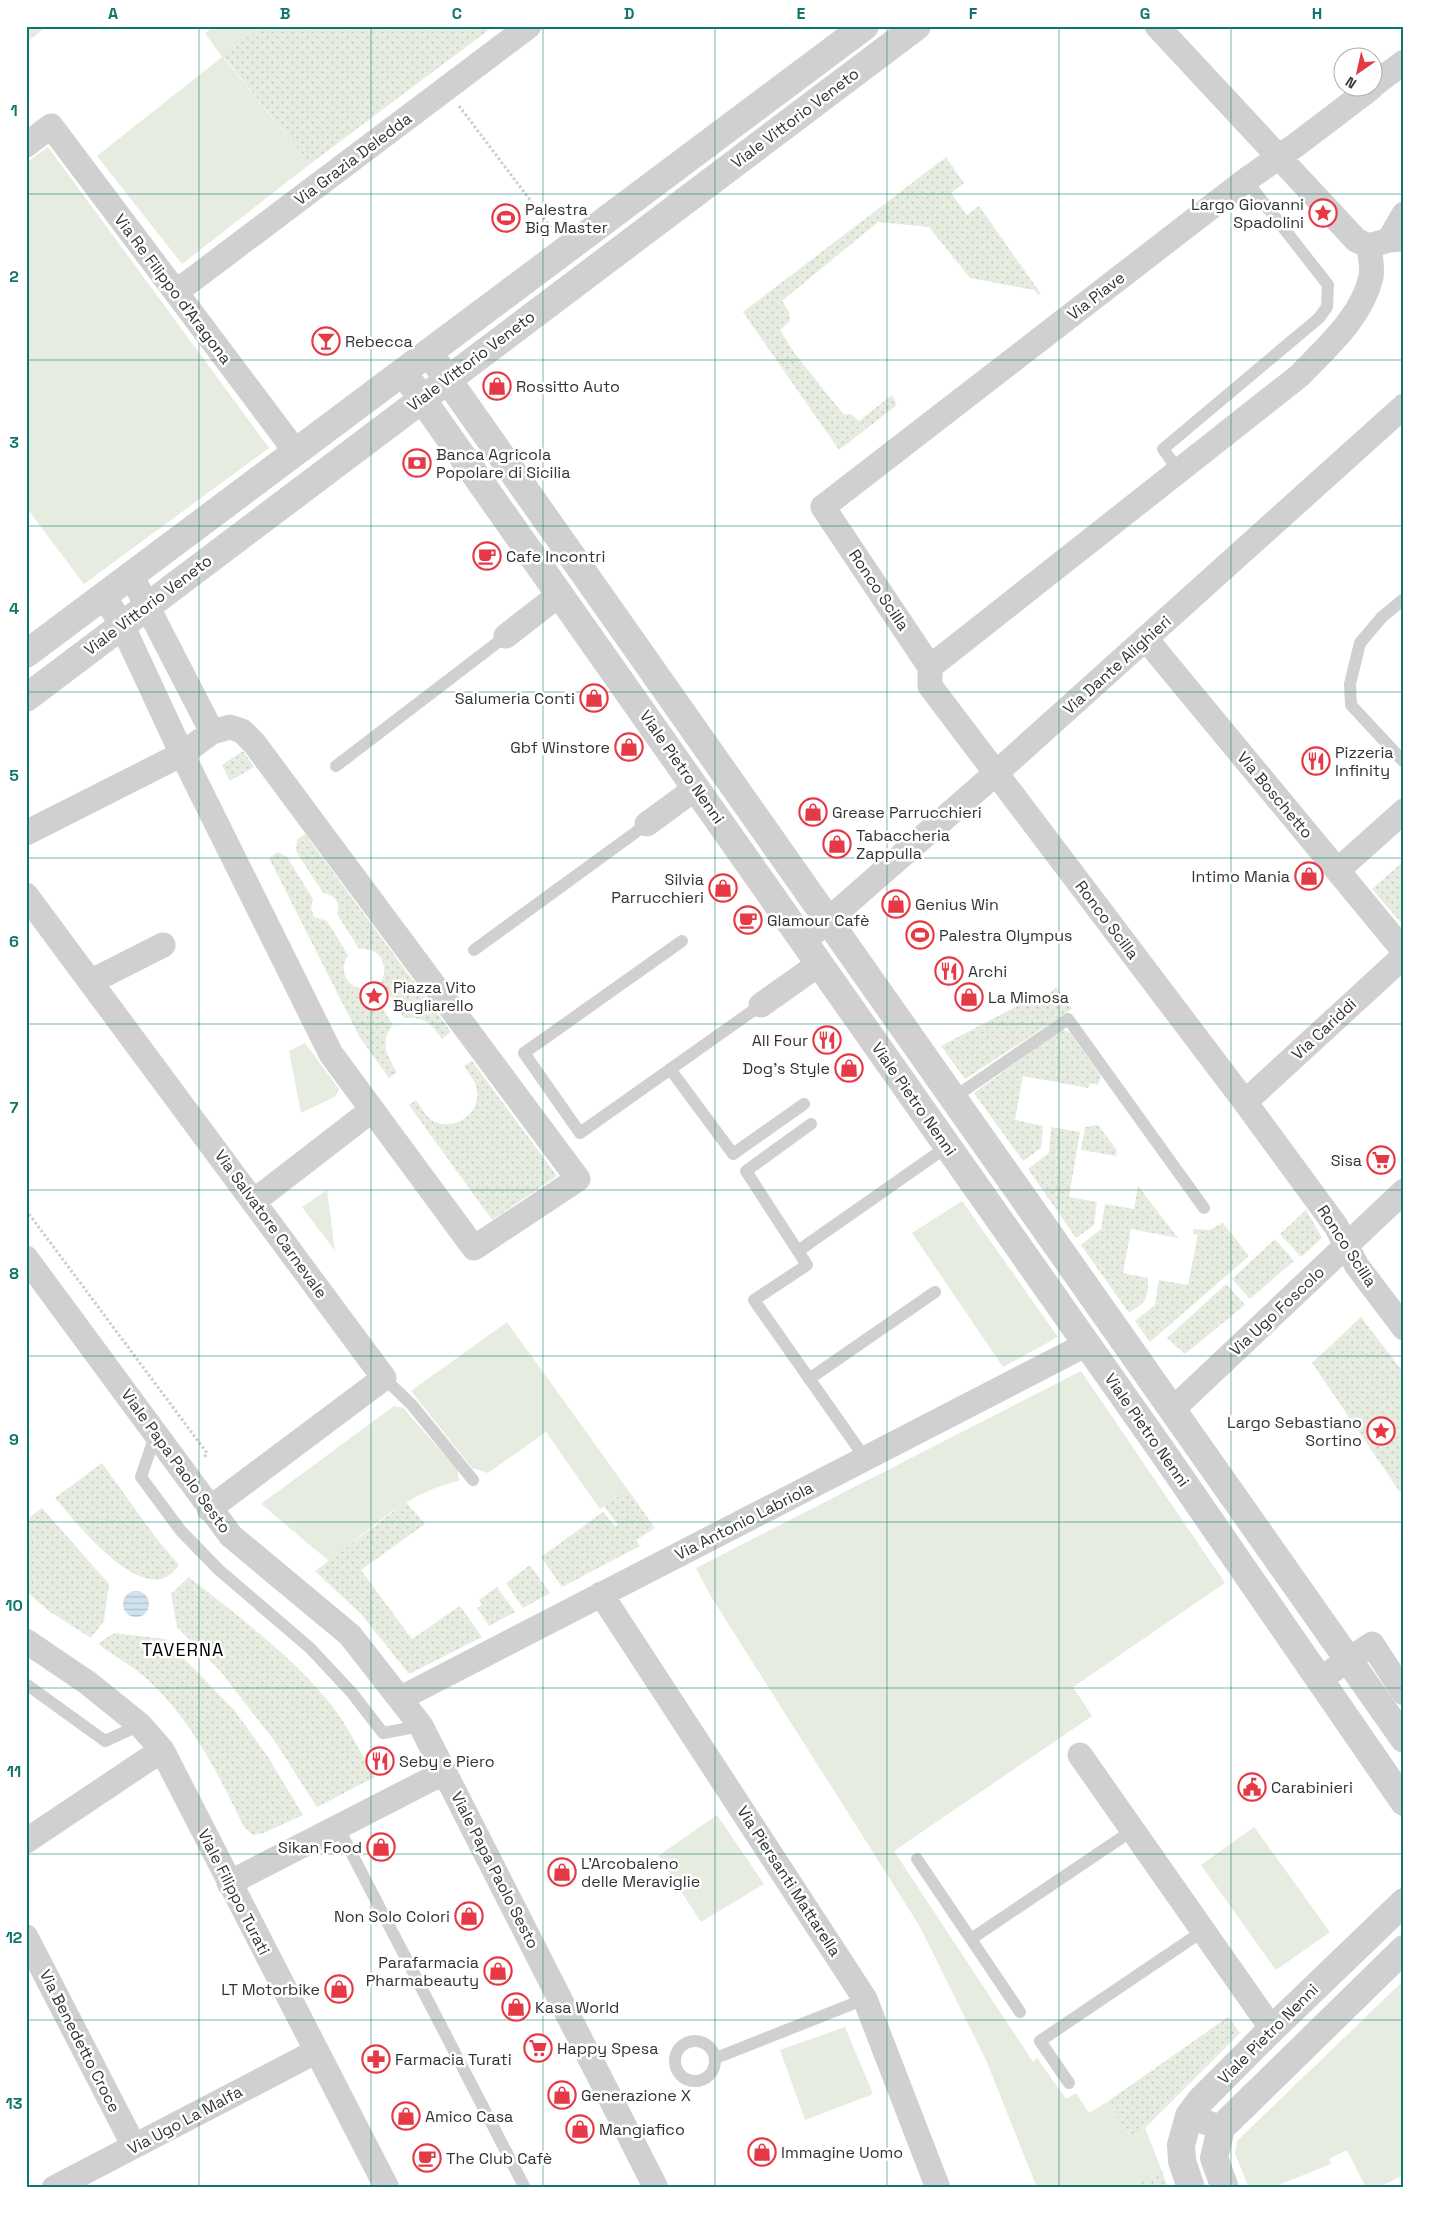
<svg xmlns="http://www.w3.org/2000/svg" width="1430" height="2214" viewBox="0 0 1430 2214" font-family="'Space Grotesk',sans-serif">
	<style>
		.grass { fill: #e6ecdf }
		.park { fill: url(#park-dots) }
		.water { fill: url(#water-rules) }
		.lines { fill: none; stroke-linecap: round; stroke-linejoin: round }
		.path { stroke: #cdcdcd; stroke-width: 3; stroke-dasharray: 2.5 2.5; stroke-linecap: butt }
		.service { stroke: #d0d0d0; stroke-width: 12 }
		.minor { stroke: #d0d0d0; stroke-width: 25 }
		.tertiary { stroke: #d0d0d0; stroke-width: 28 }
		.grid { fill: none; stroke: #0f766e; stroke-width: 1; stroke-opacity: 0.55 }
		.labels { text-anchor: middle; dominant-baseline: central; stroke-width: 5; stroke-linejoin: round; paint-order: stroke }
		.street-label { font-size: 16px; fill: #333; stroke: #fff }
		.poi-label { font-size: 16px; fill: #333; stroke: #fff; text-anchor: start }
		.neighbourhood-label { font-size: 18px; letter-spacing: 1px; fill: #000; stroke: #fff }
		.neatline { fill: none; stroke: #0f766e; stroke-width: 2 }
		.grid-label { font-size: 16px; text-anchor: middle; font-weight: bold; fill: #0f766e }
	</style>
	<defs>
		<pattern id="park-dots" width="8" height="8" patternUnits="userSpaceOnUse" patternTransform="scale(1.25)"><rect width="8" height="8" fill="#e6ecdf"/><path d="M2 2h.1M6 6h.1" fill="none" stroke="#c6cbc0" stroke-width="1.8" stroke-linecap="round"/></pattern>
		<pattern id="water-rules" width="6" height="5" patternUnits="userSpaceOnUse" patternTransform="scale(1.25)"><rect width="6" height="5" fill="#cfe2ee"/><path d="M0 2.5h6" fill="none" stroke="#b2c2cd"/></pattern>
	</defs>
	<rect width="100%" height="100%" fill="#fff"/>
	<path class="grass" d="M 26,26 L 47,26 L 26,43 Z
		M 214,26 L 262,26 L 223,57 L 310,164 L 182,264 L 97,156 L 222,57 L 205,33 Z
		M 48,147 L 269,448 L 84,584 L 26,507 L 26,163 Z
		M 305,1043 L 339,1089 L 336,1096 L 301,1113 L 289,1051 Z
		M 327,1190 L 335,1251 L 302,1207 Z
		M 962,1201 L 1058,1337 L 1003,1367 L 912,1233 Z
		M 507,1322 L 628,1490 L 600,1509 L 546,1432 L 488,1473 L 472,1468 L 411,1391 Z
		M 1081,1371 L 1225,1583 L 1073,1687 L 1092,1716 L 894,1851 L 1033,2062 L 1037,2058 L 1066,2099 L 1076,2093 L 1089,2113 L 1107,2102 L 1133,2140 L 1145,2128 L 1162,2171 L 1128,2188 L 1037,2188 L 986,2060 L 919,1925 L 710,1595 L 696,1568 Z
		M 394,1406 L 404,1408 L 410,1416 L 457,1469 L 459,1481 C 409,1491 369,1530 329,1561 L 261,1504 Z
		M 717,1815 L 764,1884 L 701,1922 L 658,1856 Z
		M 1254,1827 L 1330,1932 L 1276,1970 L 1201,1865 Z
		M 1404,1980 L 1404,2175 L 1377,2188 L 1366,2188 L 1347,2150 L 1329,2159 L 1331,2164 L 1271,2188 L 1249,2188 L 1235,2154 L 1237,2141 Z
		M 845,2027 L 873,2094 L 805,2120 L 780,2050 Z"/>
	<path class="park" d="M 262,26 L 494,26 L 310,164 L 223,56 Z
		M 946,157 L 964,183 L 951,193 L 967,215 L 979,206 L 1041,294 L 1039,295 L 1034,290 L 970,278 L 929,227 L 878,222 L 782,301 L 789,312 L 790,321 L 780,330 L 795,354 L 844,415 L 851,414 L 859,421 L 892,395 L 897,405 L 839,450 L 743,312 Z
		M 243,751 L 254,767 L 230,781 L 222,765 Z
		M 305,834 L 451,1032 L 442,1039 C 432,1024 424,1016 404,1018 L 381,982 C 390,965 379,946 359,949 L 337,914 C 341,903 335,895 323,893 L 296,851 L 297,840 Z
		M 278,852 L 287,857 L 313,899 L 311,908 L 314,917 L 327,921 L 348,955 C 337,973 349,991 370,989 L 393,1025 C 379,1042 387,1056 397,1072 L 389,1078 L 359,1036 L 269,858 Z
		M 1404,861 L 1404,926 L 1372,889 Z
		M 1056,987 L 1072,1009 L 965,1079 L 941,1046 L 1040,994 L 1043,999 Z
		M 1062,1029 L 1070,1033 L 1101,1076 L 1098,1085 L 1091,1083 L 1088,1088 L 1023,1076 L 1015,1120 L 1043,1126 L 1041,1148 L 1023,1161 L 974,1093 Z
		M 472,1061 L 557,1176 L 492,1220 L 409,1105 L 416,1100 C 421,1107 425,1116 433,1121 C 454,1132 481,1114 477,1090 C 476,1081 469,1074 464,1066 Z
		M 1098,1125 L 1117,1150 L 1116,1156 L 1081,1150 L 1085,1127 Z
		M 1051,1127 L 1080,1132 L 1069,1197 L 1097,1202 L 1094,1225 L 1076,1238 L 1028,1169 L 1049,1153 Z
		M 1138,1186 L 1178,1238 L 1131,1229 L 1123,1273 L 1148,1278 C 1148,1300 1147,1301 1129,1313 L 1081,1245 L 1101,1229 L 1105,1204 L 1134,1209 Z
		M 1306,1210 L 1322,1238 L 1301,1257 L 1280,1234 Z
		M 1223,1223 L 1249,1256 L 1150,1342 L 1135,1321 L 1155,1305 L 1159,1280 L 1188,1285 L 1198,1235 L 1193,1234 L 1194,1229 L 1209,1230 Z
		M 1275,1239 L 1294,1261 L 1250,1299 L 1232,1279 Z
		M 1226,1284 L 1245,1305 L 1185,1354 L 1167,1338 Z
		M 1361,1317 L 1404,1373 L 1404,1498 L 1312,1363 Z
		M 102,1463 L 156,1538 L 179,1565 C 176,1568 172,1574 168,1576 C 134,1597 74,1520 55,1498 Z
		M 628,1490 L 655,1528 L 636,1540 L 640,1546 L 562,1587 L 541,1557 L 603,1512 L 615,1526 L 618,1525 L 604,1506 Z
		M 406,1502 L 425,1524 L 361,1570 L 412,1639 L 460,1606 L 482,1637 L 409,1674 L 361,1614 L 315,1571 Z
		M 42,1508 L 109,1584 L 104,1621 L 91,1638 L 49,1611 L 26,1591 L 26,1520 Z
		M 530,1565 L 550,1593 L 523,1608 L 506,1583 Z
		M 189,1577 C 240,1618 296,1658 336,1711 C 351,1732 362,1756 375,1777 L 317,1807 L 276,1743 L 221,1672 L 177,1627 L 171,1594 Z
		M 497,1587 L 515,1612 L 489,1626 L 477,1608 L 482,1605 L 479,1600 Z
		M 114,1633 L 165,1639 L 235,1711 L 268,1757 L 303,1815 L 264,1833 L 253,1835 L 244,1827 C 217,1772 193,1722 148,1680 C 133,1666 114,1656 98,1644 Z
		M 1228,2017 L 1240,2033 L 1133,2140 L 1107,2102 Z
		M 1162,2171 L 1168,2188 L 1128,2188 Z"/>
	<path class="water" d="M123 1604a13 13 0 1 1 26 0a13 13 0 1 1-26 0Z"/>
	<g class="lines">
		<path class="path" d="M 459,106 L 552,229
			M 26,1210 L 207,1453 L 204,1458"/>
		<path class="service" d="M 1179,471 L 1163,449 L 1319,318 L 1327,307 L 1328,285 L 1246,180
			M 1404,599 L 1382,617 L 1360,643 L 1350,684 L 1351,705 L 1404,762
			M 336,766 L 506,636
			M 682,941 L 524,1053 L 580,1133 L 761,1005
			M 474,950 L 647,824
			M 670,1069 L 733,1154 L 804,1104
			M 953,1098 L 1068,1019 L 1204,1208
			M 811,1124 L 746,1171 L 807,1265 L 754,1300 L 865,1458
			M 798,1251 L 948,1146
			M 384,1378 L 412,1405 L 473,1480
			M 809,1379 L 935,1292
			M 156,1433 L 141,1477 L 181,1531 L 219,1570 L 310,1648 L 352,1693 L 383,1733 L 421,1726
			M 26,1684 L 105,1741 L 140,1725
			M 338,1827 L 525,2188
			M 917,1859 L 1020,2012
			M 971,1939 L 1133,1830
			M675 2061a20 20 0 1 1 40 0a20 20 0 1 1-40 0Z
			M 716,2058 L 865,1999
			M 1069,2083 L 1040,2041 L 1203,1931"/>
		<path class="minor" d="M 1157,26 L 1356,240 L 1369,246 L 1389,240 L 1404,239
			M 1372,86 L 1404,62
			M 1371,88 L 1296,145 L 1246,180 L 823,507 L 930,667 L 930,686 L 1245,1102 L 1336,1226 L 1357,1266 L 1404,1328
			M 26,145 L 51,126 L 296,452
			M 1389,240 L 1404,214
			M 176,292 L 529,26
			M 131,575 L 212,732
			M 506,636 L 560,594
			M 1146,639 L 1404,951
			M 930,667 L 1299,376 C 1326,348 1362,317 1371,277 C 1373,268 1370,256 1369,246
			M 647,824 L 696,788
			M 26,833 L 182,754 L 212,732 L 230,727 L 242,731 L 254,743 L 578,1179 L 474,1248 L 331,1054 L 182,754 L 122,625 L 104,596
			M 1338,870 L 1404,811
			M 26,895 L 384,1378 L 209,1509
			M 804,941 L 995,774 L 1404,406
			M 92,981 L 163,945
			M 761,1005 L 819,964
			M 1245,1102 L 1404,956
			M 254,1201 L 372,1110
			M 26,1258 L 231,1536 L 350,1635 L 421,1726 L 656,2188
			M 1172,1410 L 1404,1191
			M 601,1594 L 865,1999 L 938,2188
			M 26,1641 L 88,1683 L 140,1725 L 162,1750 L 387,2188
			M 1320,1679 L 1372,1644 L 1404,1693
			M 401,1698 L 1087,1344
			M 1080,1755 L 1272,2029
			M 26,1841 L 162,1750
			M 229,1883 L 445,1772
			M 26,1937 L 134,2146
			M 1189,2116 L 1221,2128
			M 54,2188 L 315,2052"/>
		<path class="tertiary" d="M 429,353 L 1404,1739
			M 403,372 L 1162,1451 L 1404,1802
			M 26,654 L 865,26
			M 26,698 L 917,26
			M 1191,2188 L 1182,2161 L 1181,2145 L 1189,2116 L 1201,2100 L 1272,2029 L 1404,1902
			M 1225,2188 L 1214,2158 L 1221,2128 L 1404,1949"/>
	</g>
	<path class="grid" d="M 199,26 L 199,2188M 371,26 L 371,2188M 543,26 L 543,2188M 715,26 L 715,2188M 887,26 L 887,2188M 1059,26 L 1059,2188M 1231,26 L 1231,2188M 26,194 L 1404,194M 26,360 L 1404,360M 26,526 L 1404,526M 26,692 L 1404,692M 26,858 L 1404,858M 26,1024 L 1404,1024M 26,1190 L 1404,1190M 26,1356 L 1404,1356M 26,1522 L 1404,1522M 26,1688 L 1404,1688M 26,1854 L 1404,1854M 26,2020 L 1404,2020"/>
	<defs>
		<g id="sight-ring" transform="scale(1.4375)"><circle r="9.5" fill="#fff" stroke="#e63946" stroke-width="1.5"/><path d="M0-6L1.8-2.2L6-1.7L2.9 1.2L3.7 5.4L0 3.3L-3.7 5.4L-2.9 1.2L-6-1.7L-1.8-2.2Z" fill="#e63946"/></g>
		<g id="stadium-ring" transform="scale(1.4375)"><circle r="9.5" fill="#fff" stroke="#e63946" stroke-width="1.5"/><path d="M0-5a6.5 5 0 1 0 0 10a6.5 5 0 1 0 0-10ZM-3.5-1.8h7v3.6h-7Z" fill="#e63946"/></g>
		<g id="bar-ring" transform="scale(1.4375)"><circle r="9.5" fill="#fff" stroke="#e63946" stroke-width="1.5"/><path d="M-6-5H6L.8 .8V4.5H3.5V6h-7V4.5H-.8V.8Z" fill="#e63946"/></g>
		<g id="shop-ring" transform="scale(1.4375)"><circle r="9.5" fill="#fff" stroke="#e63946" stroke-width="1.5"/><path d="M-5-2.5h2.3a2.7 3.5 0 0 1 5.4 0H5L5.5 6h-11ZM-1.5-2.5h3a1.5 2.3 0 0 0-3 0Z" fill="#e63946"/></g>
		<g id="bank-ring" transform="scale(1.4375)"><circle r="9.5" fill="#fff" stroke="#e63946" stroke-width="1.5"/><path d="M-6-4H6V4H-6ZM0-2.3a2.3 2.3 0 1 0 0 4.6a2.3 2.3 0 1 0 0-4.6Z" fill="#e63946"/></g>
		<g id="cafe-ring" transform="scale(1.4375)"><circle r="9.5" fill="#fff" stroke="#e63946" stroke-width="1.5"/><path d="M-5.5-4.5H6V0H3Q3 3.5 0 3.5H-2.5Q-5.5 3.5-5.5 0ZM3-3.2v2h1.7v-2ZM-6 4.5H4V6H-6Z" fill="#e63946"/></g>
		<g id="restaurant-ring" transform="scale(1.4375)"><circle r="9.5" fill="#fff" stroke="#e63946" stroke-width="1.5"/><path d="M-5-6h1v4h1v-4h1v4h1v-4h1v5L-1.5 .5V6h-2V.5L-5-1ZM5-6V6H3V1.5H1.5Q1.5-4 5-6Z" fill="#e63946"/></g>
		<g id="supermarket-ring" transform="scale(1.4375)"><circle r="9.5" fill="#fff" stroke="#e63946" stroke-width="1.5"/><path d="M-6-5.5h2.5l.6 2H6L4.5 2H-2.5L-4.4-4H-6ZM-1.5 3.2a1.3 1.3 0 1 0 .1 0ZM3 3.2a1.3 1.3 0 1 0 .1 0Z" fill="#e63946"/></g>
		<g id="civic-ring" transform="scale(1.4375)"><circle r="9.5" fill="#fff" stroke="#e63946" stroke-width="1.5"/><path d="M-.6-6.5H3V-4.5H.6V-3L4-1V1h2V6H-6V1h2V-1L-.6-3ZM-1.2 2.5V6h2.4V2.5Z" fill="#e63946"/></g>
		<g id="pharmacy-ring" transform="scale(1.4375)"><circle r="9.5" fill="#fff" stroke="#e63946" stroke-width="1.5"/><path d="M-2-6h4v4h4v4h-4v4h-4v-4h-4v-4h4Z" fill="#e63946"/></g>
	</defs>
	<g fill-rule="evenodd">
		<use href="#sight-ring" x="1323" y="213"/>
		<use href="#stadium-ring" x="506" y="218"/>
		<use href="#bar-ring" x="326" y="341"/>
		<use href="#shop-ring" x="497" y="386"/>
		<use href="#bank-ring" x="417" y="463"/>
		<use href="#cafe-ring" x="487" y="556"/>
		<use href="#shop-ring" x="594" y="698"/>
		<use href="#shop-ring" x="629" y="747"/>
		<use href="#restaurant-ring" x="1316" y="761"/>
		<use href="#shop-ring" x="813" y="812"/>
		<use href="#shop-ring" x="837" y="844"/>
		<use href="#shop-ring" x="1309" y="876"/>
		<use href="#shop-ring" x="723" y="888"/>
		<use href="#shop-ring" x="896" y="904"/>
		<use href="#cafe-ring" x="748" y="920"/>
		<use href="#stadium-ring" x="920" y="935"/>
		<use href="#restaurant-ring" x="949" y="971"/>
		<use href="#sight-ring" x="374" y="996"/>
		<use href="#shop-ring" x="969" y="997"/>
		<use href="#restaurant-ring" x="827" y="1040"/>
		<use href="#shop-ring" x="849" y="1068"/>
		<use href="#supermarket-ring" x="1381" y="1160"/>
		<use href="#sight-ring" x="1381" y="1431"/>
		<use href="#restaurant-ring" x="380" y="1761"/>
		<use href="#civic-ring" x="1252" y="1787"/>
		<use href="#shop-ring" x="381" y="1847"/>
		<use href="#shop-ring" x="562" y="1872"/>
		<use href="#shop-ring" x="469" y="1916"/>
		<use href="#shop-ring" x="498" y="1971"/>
		<use href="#shop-ring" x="339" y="1989"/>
		<use href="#shop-ring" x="516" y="2007"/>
		<use href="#supermarket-ring" x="538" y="2048"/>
		<use href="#pharmacy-ring" x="376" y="2059"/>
		<use href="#shop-ring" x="562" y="2095"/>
		<use href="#shop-ring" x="406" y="2116"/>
		<use href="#shop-ring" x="580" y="2129"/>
		<use href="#shop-ring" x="762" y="2152"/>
		<use href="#cafe-ring" x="427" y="2158"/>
	</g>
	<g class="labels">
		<g class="street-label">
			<text transform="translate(795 118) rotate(-37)">Viale Vittorio Veneto</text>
			<text transform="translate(353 159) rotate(-37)">Via Grazia Deledda</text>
			<text transform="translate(173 289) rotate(53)">Via Re Filippo d'Aragona</text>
			<text transform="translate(1096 296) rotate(-38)">Via Piave</text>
			<text transform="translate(471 361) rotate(-37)">Viale Vittorio Veneto</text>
			<text transform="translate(879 590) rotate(56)">Ronco Scilla</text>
			<text transform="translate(148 605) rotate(-37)">Viale Vittorio Veneto</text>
			<text transform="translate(1117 665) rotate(-42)">Via Dante Alighieri</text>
			<text transform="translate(682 767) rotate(55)">Viale Pietro Nenni</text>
			<text transform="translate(1275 795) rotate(50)">Via Boschetto</text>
			<text transform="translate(1107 920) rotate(53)">Ronco Scilla</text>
			<text transform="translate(1324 1029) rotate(-43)">Via Cariddi</text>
			<text transform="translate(914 1099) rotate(55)">Viale Pietro Nenni</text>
			<text transform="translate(271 1224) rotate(54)">Via Salvatore Carnevale</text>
			<text transform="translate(1347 1246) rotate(57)">Ronco Scilla</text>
			<text transform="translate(1277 1311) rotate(-43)">Via Ugo Foscolo</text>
			<text transform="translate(1147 1430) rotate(55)">Viale Pietro Nenni</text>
			<text transform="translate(176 1461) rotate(54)">Viale Papa Paolo Sesto</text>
			<text transform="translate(744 1521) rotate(-27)">Via Antonio Labriola</text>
			<text transform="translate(495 1870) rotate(63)">Viale Papa Paolo Sesto</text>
			<text transform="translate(789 1881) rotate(57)">Via Piersanti Mattarella</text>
			<text transform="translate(234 1892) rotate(63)">Viale Filippo Turati</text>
			<text transform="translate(1268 2034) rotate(-45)">Viale Pietro Nenni</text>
			<text transform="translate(80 2041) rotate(63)">Via Benedetto Croce</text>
			<text transform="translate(185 2120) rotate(-28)">Via Ugo La Malfa</text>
		</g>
		<g class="poi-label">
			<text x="1304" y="204" text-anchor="end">Largo Giovanni<tspan x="1304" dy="18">Spadolini</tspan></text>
			<text x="525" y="209">Palestra<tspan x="525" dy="18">Big Master</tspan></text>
			<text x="345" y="341">Rebecca</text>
			<text x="516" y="386">Rossitto Auto</text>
			<text x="436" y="454">Banca Agricola<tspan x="436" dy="18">Popolare di Sicilia</tspan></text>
			<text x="506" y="556">Cafe Incontri</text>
			<text x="575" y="698" text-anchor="end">Salumeria Conti</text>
			<text x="610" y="747" text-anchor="end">Gbf Winstore</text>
			<text x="1335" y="752">Pizzeria<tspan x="1335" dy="18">Infinity</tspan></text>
			<text x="832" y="812">Grease Parrucchieri</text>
			<text x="856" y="835">Tabaccheria<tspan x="856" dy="18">Zappulla</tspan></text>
			<text x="1290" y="876" text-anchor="end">Intimo Mania</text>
			<text x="704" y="879" text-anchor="end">Silvia<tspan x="704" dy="18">Parrucchieri</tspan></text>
			<text x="915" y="904">Genius Win</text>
			<text x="767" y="920">Glamour Cafè</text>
			<text x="939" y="935">Palestra Olympus</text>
			<text x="968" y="971">Archi</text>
			<text x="393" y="987">Piazza Vito<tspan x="393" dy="18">Bugliarello</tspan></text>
			<text x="988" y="997">La Mimosa</text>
			<text x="808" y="1040" text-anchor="end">All Four</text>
			<text x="830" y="1068" text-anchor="end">Dog's Style</text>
			<text x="1362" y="1160" text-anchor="end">Sisa</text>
			<text x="1362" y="1422" text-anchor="end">Largo Sebastiano<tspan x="1362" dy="18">Sortino</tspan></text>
			<text x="399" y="1761">Seby e Piero</text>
			<text x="1271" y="1787">Carabinieri</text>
			<text x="362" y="1847" text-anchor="end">Sikan Food</text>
			<text x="581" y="1863">L'Arcobaleno<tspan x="581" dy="18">delle Meraviglie</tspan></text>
			<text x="450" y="1916" text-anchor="end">Non Solo Colori</text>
			<text x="479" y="1962" text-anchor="end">Parafarmacia<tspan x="479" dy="18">Pharmabeauty</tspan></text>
			<text x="320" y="1989" text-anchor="end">LT Motorbike</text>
			<text x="535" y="2007">Kasa World</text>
			<text x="557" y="2048">Happy Spesa</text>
			<text x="395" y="2059">Farmacia Turati</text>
			<text x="581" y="2095">Generazione X</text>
			<text x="425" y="2116">Amico Casa</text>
			<text x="599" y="2129">Mangiafico</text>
			<text x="781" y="2152">Immagine Uomo</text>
			<text x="446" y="2158">The Club Cafè</text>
		</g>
		<g class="neighbourhood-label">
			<text x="183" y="1649">TAVERNA</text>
		</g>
	</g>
	<rect width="1430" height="2214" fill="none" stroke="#ffffff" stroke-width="55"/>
	<g transform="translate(1358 72) rotate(214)"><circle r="24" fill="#ffffff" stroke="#adadad"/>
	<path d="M0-4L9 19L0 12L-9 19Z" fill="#e63946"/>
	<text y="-8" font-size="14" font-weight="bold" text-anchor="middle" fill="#333333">N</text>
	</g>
	<rect x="28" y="28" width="1374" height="2158" class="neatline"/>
	<g class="grid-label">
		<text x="113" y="19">A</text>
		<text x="285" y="19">B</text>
		<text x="457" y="19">C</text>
		<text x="629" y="19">D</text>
		<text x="801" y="19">E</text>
		<text x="973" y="19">F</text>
		<text x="1145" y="19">G</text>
		<text x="1317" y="19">H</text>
		<text x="14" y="116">1</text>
		<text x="14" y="282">2</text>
		<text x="14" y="448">3</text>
		<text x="14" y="614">4</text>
		<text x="14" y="781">5</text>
		<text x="14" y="947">6</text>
		<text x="14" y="1113">7</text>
		<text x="14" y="1279">8</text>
		<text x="14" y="1445">9</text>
		<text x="14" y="1611">10</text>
		<text x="14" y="1777">11</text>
		<text x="14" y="1943">12</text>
		<text x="14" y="2109">13</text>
	</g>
</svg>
